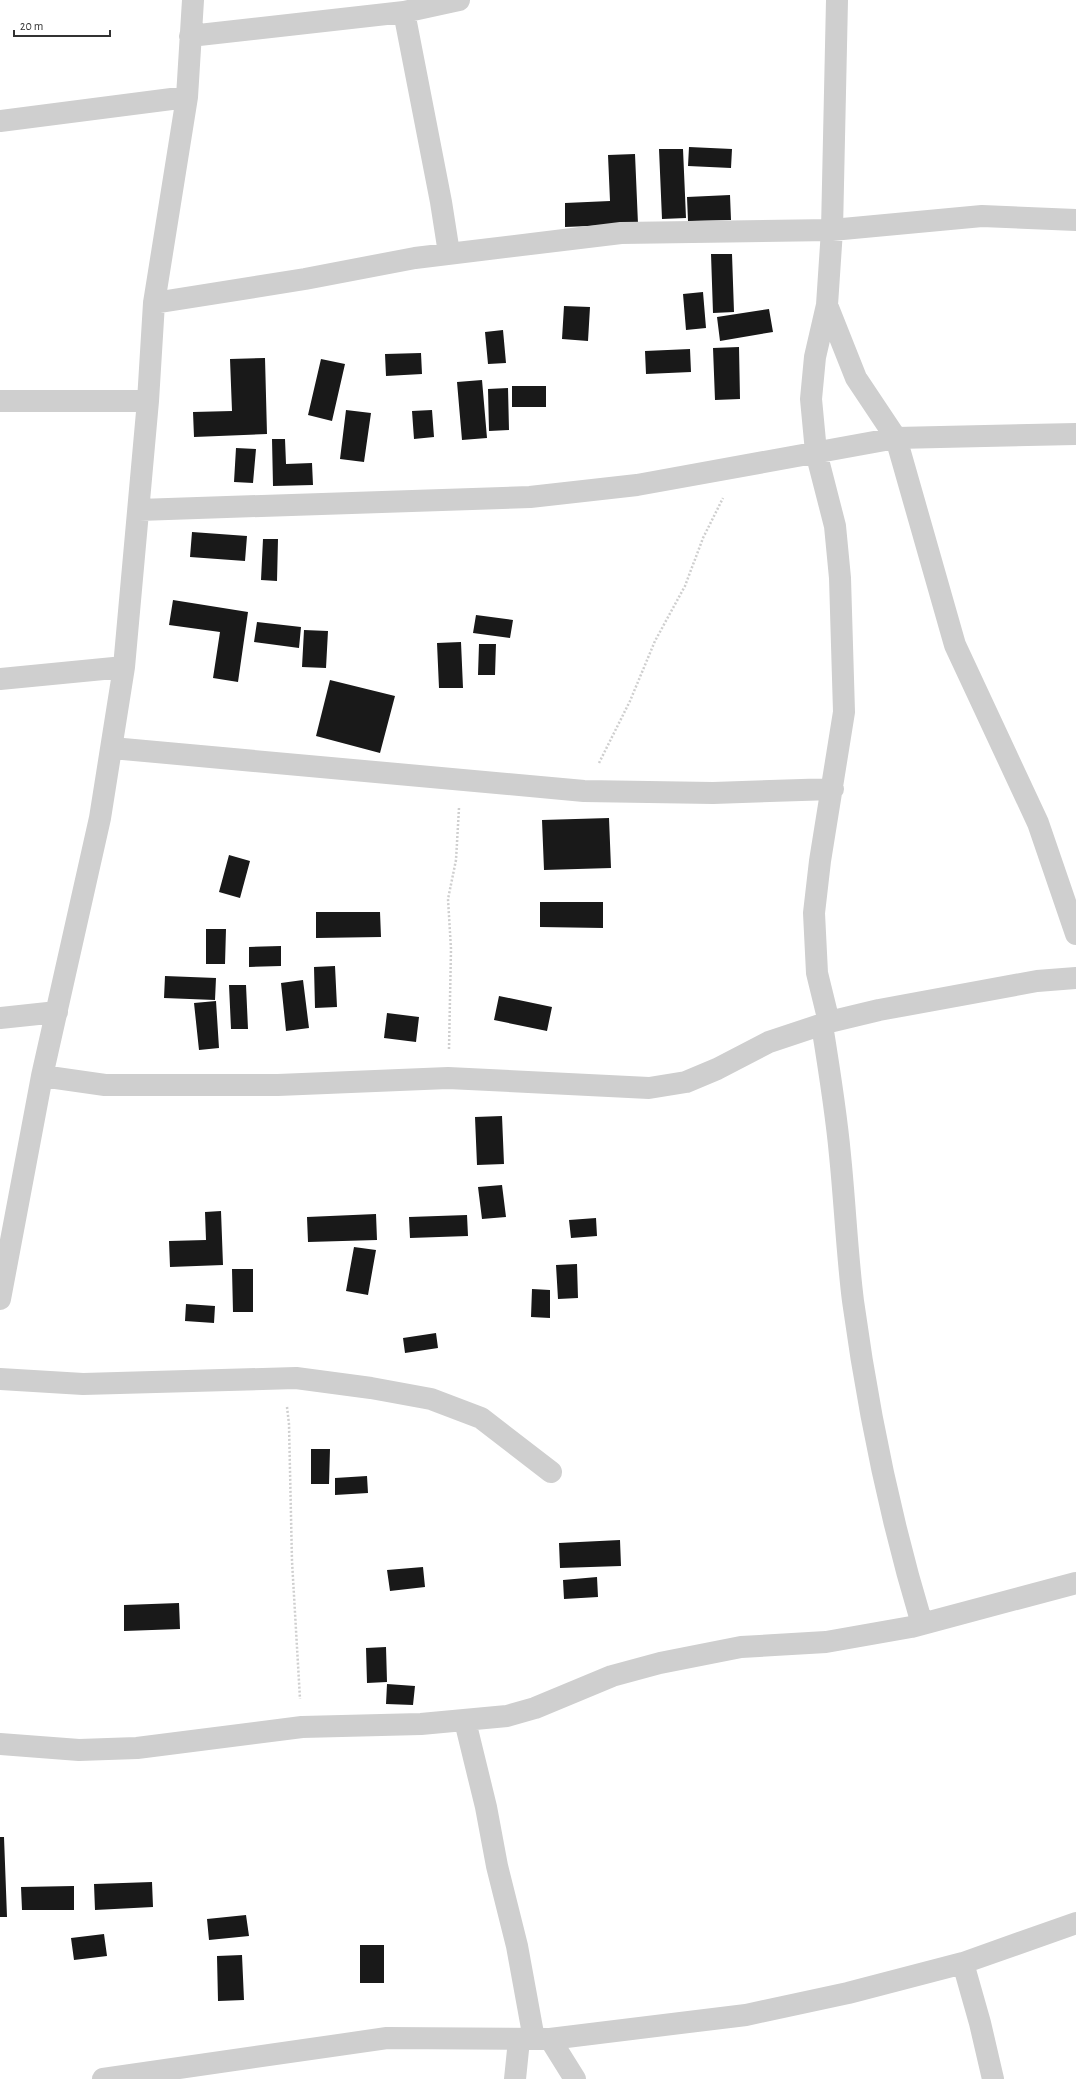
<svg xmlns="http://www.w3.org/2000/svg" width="1076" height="2079" viewBox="0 0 1076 2079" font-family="'Alegreya Sans',sans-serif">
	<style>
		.building { fill: #191919 }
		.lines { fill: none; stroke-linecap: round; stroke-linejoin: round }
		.path { stroke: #cfcfcf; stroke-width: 2.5; stroke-dasharray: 2 2; stroke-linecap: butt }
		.street { stroke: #cfcfcf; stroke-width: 22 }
	</style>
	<rect width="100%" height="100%" fill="#fff"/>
	<path class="building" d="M 689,147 L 732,149 L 731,168 L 688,166 Z
		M 659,149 L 683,149 L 686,218 L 662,219 Z
		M 635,154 L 638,224 L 565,227 L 565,203 L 610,201 L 608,155 Z
		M 730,195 L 731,220 L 688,221 L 687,197 Z
		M 711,254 L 732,254 L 734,312 L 713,313 Z
		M 703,292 L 706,328 L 686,330 L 683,294 Z
		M 564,306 L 590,307 L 588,341 L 562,339 Z
		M 769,309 L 773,332 L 720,341 L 717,317 Z
		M 503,330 L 506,363 L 488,364 L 485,332 Z
		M 739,347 L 740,399 L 715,400 L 713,348 Z
		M 690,349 L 691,372 L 646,374 L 645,351 Z
		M 421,353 L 422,374 L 386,376 L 385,354 Z
		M 265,358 L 267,434 L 194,437 L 193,412 L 232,411 L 230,359 Z
		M 321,359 L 345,364 L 332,421 L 308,415 Z
		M 482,380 L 487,438 L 462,440 L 457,382 Z
		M 512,386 L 546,386 L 546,407 L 512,407 Z
		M 508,388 L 509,430 L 489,431 L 488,389 Z
		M 346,410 L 371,413 L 364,462 L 340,459 Z
		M 432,410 L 434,437 L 414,439 L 412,411 Z
		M 272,439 L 285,439 L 286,464 L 312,463 L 313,485 L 273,486 Z
		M 236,448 L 256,449 L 253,483 L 234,482 Z
		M 192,532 L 247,536 L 245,561 L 190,557 Z
		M 263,539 L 278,539 L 277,581 L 261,580 Z
		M 173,600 L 248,612 L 238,682 L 213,678 L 220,632 L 169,625 Z
		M 476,615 L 513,620 L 510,638 L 473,633 Z
		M 257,622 L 301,627 L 299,648 L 254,642 Z
		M 304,630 L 328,631 L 326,668 L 302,667 Z
		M 461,642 L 463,688 L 439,688 L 437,643 Z
		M 479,644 L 496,644 L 495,675 L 478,675 Z
		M 330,680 L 395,696 L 380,753 L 316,736 Z
		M 609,818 L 611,868 L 544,870 L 542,820 Z
		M 229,855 L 250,861 L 240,898 L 219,892 Z
		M 540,902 L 603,902 L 603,928 L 540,927 Z
		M 316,912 L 380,912 L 381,937 L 316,938 Z
		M 206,929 L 226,929 L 225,964 L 206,964 Z
		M 281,946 L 281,966 L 249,967 L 249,947 Z
		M 335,966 L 337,1007 L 315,1008 L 314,967 Z
		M 165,976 L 216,978 L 215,1000 L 164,998 Z
		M 303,980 L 309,1028 L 286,1031 L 281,983 Z
		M 229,985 L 246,985 L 248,1029 L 231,1029 Z
		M 499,996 L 552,1007 L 547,1031 L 494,1020 Z
		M 216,1001 L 219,1048 L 199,1050 L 194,1003 Z
		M 387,1013 L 419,1017 L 416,1042 L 384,1038 Z
		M 502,1116 L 504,1164 L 477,1165 L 475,1117 Z
		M 502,1185 L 506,1217 L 482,1219 L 478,1187 Z
		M 221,1211 L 223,1265 L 170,1267 L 169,1241 L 206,1240 L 205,1212 Z
		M 376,1214 L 377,1240 L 308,1242 L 307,1217 Z
		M 467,1215 L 468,1236 L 410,1238 L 409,1217 Z
		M 596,1218 L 597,1236 L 571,1238 L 569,1220 Z
		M 354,1247 L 376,1250 L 368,1295 L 346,1291 Z
		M 577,1264 L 578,1298 L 558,1299 L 556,1265 Z
		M 232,1269 L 253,1269 L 253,1312 L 233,1312 Z
		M 532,1289 L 550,1290 L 550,1318 L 531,1317 Z
		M 186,1304 L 215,1306 L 214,1323 L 185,1321 Z
		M 436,1333 L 438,1348 L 405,1353 L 403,1338 Z
		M 311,1449 L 330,1449 L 329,1484 L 311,1484 Z
		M 367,1476 L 368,1493 L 335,1495 L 335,1478 Z
		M 620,1540 L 621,1566 L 560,1568 L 559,1543 Z
		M 423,1567 L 425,1587 L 390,1591 L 387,1570 Z
		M 597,1577 L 598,1597 L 564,1599 L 563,1580 Z
		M 179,1603 L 180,1629 L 124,1631 L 124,1605 Z
		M 386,1647 L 387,1682 L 367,1683 L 366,1648 Z
		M 387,1684 L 415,1686 L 413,1705 L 386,1704 Z
		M 0,1837 L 4,1837 L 7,1917 L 0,1917 Z
		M 152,1882 L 153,1907 L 95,1910 L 94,1884 Z
		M 74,1886 L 74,1910 L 22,1910 L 21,1887 Z
		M 246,1915 L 249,1936 L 209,1940 L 207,1919 Z
		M 104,1934 L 107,1956 L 74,1960 L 71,1938 Z
		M 360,1945 L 384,1945 L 384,1983 L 360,1983 Z
		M 242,1955 L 244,2000 L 218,2001 L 217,1956 Z"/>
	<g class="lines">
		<path class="path" d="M 599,763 L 630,701 L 655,641 L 685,586 L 703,538 L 723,498
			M 449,1049 L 451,949 L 448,899 L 456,860 L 459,808
			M 287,1407 L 289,1424 L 292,1561 L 300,1699"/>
		<path class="street" d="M 837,0 L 832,230 L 827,305 L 856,378 L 896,438 L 955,645 L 1038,823 L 1076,934
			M 404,12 L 441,202 L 449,253
			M 190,36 L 404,12 L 459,0
			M 0,121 L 187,97
			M 154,303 L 305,279 L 415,258 L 621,233 L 832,230 L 982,216 L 1076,220
			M 827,305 L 815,357 L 811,399 L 816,452 L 835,526 L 840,578 L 844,712 L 820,861 L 814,913 L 817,973 L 829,1022
			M 0,401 L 148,401
			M 139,510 L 530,497 L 637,485 L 896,438 L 1076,434
			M 0,679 L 124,667
			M 112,748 L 584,791 L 713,793 L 833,789
			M 0,1018 L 57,1012
			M 822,1025 C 829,1068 836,1111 840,1155 C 845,1204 847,1253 853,1301 C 868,1411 890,1518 922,1624
			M 42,1076 L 105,1085 L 278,1085 L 448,1078 L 649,1088 L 686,1082 L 717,1069 L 769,1042 L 829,1022 L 879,1010 L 1037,981 L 1076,978
			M 0,1299 L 42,1076 L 100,818 L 124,667 L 148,401 L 154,303 L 187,97 L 193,0
			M 0,1379 L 83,1384 L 296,1378 L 371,1388 L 431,1399 L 481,1418 L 551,1472
			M 465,1721 L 486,1807 L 497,1866 L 517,1946 L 534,2039
			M 0,1744 L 79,1750 L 137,1748 L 302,1727 L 421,1724 L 507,1716 L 535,1708 L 612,1676 L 660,1663 L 741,1647 L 826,1642 L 911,1627 L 1076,1583
			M 963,1963 L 980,2023 L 993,2079
			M 550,2039 L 575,2079
			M 103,2079 L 387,2038 L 550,2039 L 746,2015 L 848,1993 L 963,1963 L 1076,1923
			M 515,2079 L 519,2040"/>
	</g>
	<path d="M14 30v6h96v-6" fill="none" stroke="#323232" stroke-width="2"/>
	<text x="20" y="30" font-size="12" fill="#323232" stroke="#ffffff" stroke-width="3" paint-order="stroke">20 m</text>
</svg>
